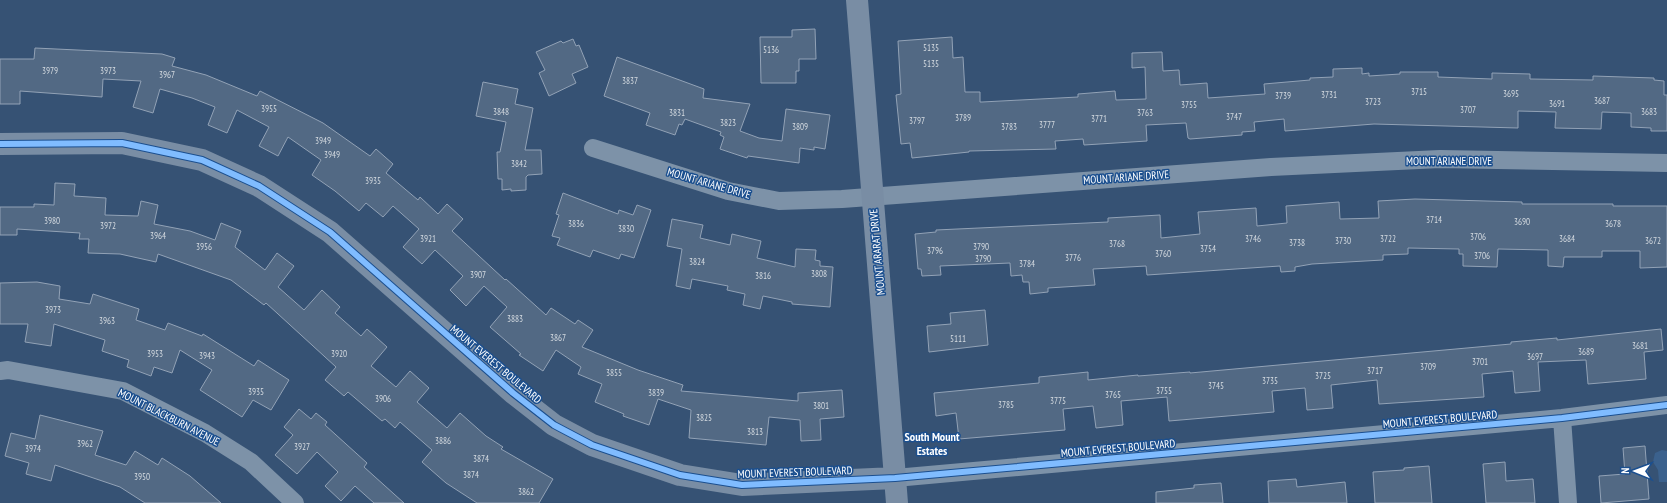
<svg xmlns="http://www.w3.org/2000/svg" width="1667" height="503" viewBox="0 0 1667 503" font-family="'PT Sans Narrow',sans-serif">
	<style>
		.water { fill: #3b618d }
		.building { fill: #526984; stroke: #92a2b6 }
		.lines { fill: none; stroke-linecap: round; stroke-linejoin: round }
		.street { stroke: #7d92a8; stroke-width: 18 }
		.secondary { stroke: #798da4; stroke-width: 22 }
		.cycleway-casing { stroke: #1b4f8f; stroke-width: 8 }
		.cycleway { stroke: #80bcff; stroke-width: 6 }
		.labels { text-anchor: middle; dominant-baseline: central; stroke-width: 3; stroke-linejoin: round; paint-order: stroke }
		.number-label { font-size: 9px; fill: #d4dae0 }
		.street-label { font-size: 11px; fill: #fff; stroke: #1b4f8f }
		.neighbourhood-label { font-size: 12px; font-weight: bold; fill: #fff; stroke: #1b4f8f }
	</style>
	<rect width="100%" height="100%" fill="#365274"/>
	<path class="water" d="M 1662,450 L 1667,451 L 1667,482 L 1659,482 L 1658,470 L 1653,462 L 1655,453 Z"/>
	<path class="building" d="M 815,29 L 816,59 L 799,59 L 799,71 L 796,71 L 796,83 L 761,83 L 760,37 L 792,37 L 792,30 Z
		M 952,37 L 953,58 L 963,57 L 965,92 L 980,92 L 980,102 L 982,102 L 1059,98 L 1078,97 L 1078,94 L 1115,91 L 1116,100 L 1146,99 L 1145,67 L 1132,68 L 1132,53 L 1162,52 L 1163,71 L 1179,70 L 1180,85 L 1207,83 L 1208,98 L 1265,94 L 1264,84 L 1310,80 L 1310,78 L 1333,77 L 1333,69 L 1362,68 L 1362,74 L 1369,73 L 1369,76 L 1400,74 L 1400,72 L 1438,72 L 1438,77 L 1492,79 L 1492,73 L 1530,74 L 1530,79 L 1593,80 L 1593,76 L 1654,78 L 1654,80 L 1664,81 L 1664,95 L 1667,95 L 1667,131 L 1651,131 L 1651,128 L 1631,127 L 1631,113 L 1602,112 L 1601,129 L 1555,128 L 1556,112 L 1518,111 L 1518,128 L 1374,124 L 1285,131 L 1284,119 L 1254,122 L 1255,131 L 1242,132 L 1242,135 L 1190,139 L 1188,138 L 1186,123 L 1146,125 L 1147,141 L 1084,145 L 1083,139 L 1055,141 L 1056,149 L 969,151 L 969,152 L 912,158 L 910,143 L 901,144 L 896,95 L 901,94 L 898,41 Z
		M 573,39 L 576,46 L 579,45 L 588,67 L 572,74 L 576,83 L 549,96 L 539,73 L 545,70 L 536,52 L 561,41 L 563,43 Z
		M 35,48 L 162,54 L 175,58 L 172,66 L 206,75 L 257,96 L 260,91 L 323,123 L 370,156 L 376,149 L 393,164 L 386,173 L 418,200 L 420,197 L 438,214 L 447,204 L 463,219 L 452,231 L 505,280 L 506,279 L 546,315 L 551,308 L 575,324 L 578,320 L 593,330 L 582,347 L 638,370 L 683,385 L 681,391 L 798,401 L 798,393 L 842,390 L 844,417 L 820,419 L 821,440 L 801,441 L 800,420 L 769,417 L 766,445 L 689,438 L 691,410 L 658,399 L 649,425 L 623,416 L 624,414 L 595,402 L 602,384 L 578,374 L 581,367 L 556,350 L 543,371 L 519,355 L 521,354 L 490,327 L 507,307 L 484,286 L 466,306 L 450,290 L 463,276 L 435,250 L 422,264 L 403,247 L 419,229 L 393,206 L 383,217 L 366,203 L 359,211 L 335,191 L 312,175 L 321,160 L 288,137 L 278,156 L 259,146 L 269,127 L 237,110 L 227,133 L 208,125 L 215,107 L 192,98 L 160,89 L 153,113 L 133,107 L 141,81 L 103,79 L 102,97 L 20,91 L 20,104 L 0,104 L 0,59 L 34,59 Z
		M 617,57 L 704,89 L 703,98 L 750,104 L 740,131 L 759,138 L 782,141 L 786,109 L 830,115 L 825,149 L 814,147 L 814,150 L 800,148 L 799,163 L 748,156 L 747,158 L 720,149 L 724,137 L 720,135 L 721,132 L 685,119 L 682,125 L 679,124 L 675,135 L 646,125 L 650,113 L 604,96 Z
		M 483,82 L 518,89 L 515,104 L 533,108 L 525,150 L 541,150 L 542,174 L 528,175 L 526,177 L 526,190 L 511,191 L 511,189 L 502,190 L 502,179 L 498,179 L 497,152 L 500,152 L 506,122 L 476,116 Z
		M 55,183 L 75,184 L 74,196 L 106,198 L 105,215 L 138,216 L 141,201 L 158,205 L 154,224 L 190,231 L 215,240 L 221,223 L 241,231 L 235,247 L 265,270 L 277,253 L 294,266 L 278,287 L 304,310 L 322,290 L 340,307 L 335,313 L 361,336 L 367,329 L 387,347 L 371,366 L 396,387 L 410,371 L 429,388 L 417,402 L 447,428 L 460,413 L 486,436 L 503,447 L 501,449 L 553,479 L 539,503 L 477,503 L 446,483 L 422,462 L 432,450 L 400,422 L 395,428 L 385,419 L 382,421 L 348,392 L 344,396 L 325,380 L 336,367 L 266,303 L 264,305 L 231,280 L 158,254 L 156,262 L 120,254 L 88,253 L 89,239 L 79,239 L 80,233 L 17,229 L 17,235 L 0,235 L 0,207 L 34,207 L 34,204 L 54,205 Z
		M 563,193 L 618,214 L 619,210 L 633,215 L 637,205 L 651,210 L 634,258 L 621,254 L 619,259 L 593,250 L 590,257 L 557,245 L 560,238 L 552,236 L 559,215 L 556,214 Z
		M 1415,199 L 1522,202 L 1522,204 L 1613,204 L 1613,206 L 1667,206 L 1667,267 L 1640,268 L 1640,251 L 1602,251 L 1602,257 L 1564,257 L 1563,267 L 1548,266 L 1548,250 L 1498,249 L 1497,267 L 1463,266 L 1463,254 L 1459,254 L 1459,249 L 1408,248 L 1408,254 L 1383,255 L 1383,260 L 1312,264 L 1295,267 L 1295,271 L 1281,272 L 1280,266 L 1147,275 L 1146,266 L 1093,269 L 1095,285 L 1048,288 L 1048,292 L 1030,294 L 1029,282 L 1023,282 L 1022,275 L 1011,276 L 1010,263 L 940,266 L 941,275 L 922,276 L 921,269 L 918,269 L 915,234 L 936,232 L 936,230 L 1108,222 L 1108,218 L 1160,215 L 1161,238 L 1200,234 L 1198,212 L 1256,208 L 1257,226 L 1287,223 L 1286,206 L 1339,202 L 1340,219 L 1379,218 L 1378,201 Z
		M 672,219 L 703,225 L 700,238 L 730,245 L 732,234 L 761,241 L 757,258 L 795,267 L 796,249 L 816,250 L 815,260 L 820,261 L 820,266 L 833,267 L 830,307 L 792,304 L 792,302 L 763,296 L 760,309 L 743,305 L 745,294 L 727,290 L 728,286 L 692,279 L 690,289 L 676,286 L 682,249 L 667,246 Z
		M 37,282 L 60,286 L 59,299 L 90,304 L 93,294 L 139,309 L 136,320 L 165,330 L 168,323 L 202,336 L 203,334 L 254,366 L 258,360 L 289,380 L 271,410 L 253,400 L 242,417 L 200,390 L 212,370 L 180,350 L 172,373 L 154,367 L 151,376 L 127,367 L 129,360 L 102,351 L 105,340 L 54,324 L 51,346 L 25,342 L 28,324 L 0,324 L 0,283 Z
		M 985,310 L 988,345 L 929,352 L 927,326 L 951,324 L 950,313 Z
		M 1661,329 L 1663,350 L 1644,352 L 1646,379 L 1588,384 L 1586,360 L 1538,362 L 1540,391 L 1515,393 L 1513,371 L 1482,374 L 1484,397 L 1379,404 L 1377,380 L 1331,385 L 1333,408 L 1307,410 L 1305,388 L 1272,391 L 1274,412 L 1169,421 L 1167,397 L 1121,401 L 1123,425 L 1096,428 L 1093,406 L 1063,409 L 1065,430 L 959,439 L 956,413 L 936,416 L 934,393 L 1039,383 L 1039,377 L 1088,372 L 1088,380 L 1138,375 L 1138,376 L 1190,372 L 1190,373 L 1511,344 L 1511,342 L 1557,338 L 1557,340 Z
		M 299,409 L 311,419 L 316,413 L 327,422 L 325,425 L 367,463 L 364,467 L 404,503 L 374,503 L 355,486 L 341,501 L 325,486 L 338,472 L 317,452 L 297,474 L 275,455 L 293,435 L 284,427 Z
		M 40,415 L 103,431 L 95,455 L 126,465 L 135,451 L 158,465 L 162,458 L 190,476 L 221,503 L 145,503 L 120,487 L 55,465 L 51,481 L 26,474 L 29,463 L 5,456 L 11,433 L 35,439 Z
		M 1645,446 L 1649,499 L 1601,503 L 1599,476 L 1625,474 L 1623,448 Z
		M 1505,462 L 1506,481 L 1533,479 L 1535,503 L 1486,503 L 1483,464 Z
		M 1429,466 L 1432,503 L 1375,503 L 1373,472 L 1404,470 L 1404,468 Z
		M 1296,479 L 1297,487 L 1345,482 L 1347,503 L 1269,503 L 1268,481 Z
		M 1221,483 L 1223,503 L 1156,503 L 1156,492 L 1194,488 L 1194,485 Z"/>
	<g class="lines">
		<path class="street" d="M 593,148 L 728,191 L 779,201 L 842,199 L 1271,167 L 1440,159 L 1667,163
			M 0,371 L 8,370 L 123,391 L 205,433 L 251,462 L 295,503
			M 1562,418 L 1568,503
			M 895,478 L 1562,418 L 1667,405"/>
		<path class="secondary" d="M 857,0 L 897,503
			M 0,144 L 122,143 L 202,160 L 259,186 L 330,232 L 513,393 L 554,425 L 592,445 L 680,475 L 742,485 L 895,478"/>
		<g class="cycleway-casing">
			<path id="cycleway" d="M 0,144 L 122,143 L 202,160 L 259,186 L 330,232 L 513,393 L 554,425 L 592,445 L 680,475 L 742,485 L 895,478 L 1562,418 L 1667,405"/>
		</g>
		<use href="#cycleway" class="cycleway"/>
	</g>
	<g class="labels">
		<g class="number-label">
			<text x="931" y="47">5135</text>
			<text x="771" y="49">5136</text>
			<text x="931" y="63">5135</text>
			<text x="50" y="70">3979</text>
			<text x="108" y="70">3973</text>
			<text x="167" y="74">3967</text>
			<text x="630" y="80">3837</text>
			<text x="1419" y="91">3715</text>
			<text x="1511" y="93">3695</text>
			<text x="1329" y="94">3731</text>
			<text x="1283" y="95">3739</text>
			<text x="1602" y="100">3687</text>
			<text x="1373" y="101">3723</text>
			<text x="1557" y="103">3691</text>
			<text x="1189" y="104">3755</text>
			<text x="269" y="108">3955</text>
			<text x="1468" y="109">3707</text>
			<text x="501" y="111">3848</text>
			<text x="1649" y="111">3683</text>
			<text x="677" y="112">3831</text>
			<text x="1145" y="112">3763</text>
			<text x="1234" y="116">3747</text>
			<text x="963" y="117">3789</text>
			<text x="1099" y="118">3771</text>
			<text x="917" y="120">3797</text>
			<text x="728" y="122">3823</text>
			<text x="1047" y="124">3777</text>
			<text x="800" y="126">3809</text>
			<text x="1009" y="126">3783</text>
			<text x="323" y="140">3949</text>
			<text x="332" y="154">3949</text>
			<text x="519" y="163">3842</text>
			<text x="373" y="180">3935</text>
			<text x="1434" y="219">3714</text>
			<text x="52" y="220">3980</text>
			<text x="1522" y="221">3690</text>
			<text x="576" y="223">3836</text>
			<text x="1613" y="223">3678</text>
			<text x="108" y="225">3972</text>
			<text x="626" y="228">3830</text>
			<text x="158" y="235">3964</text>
			<text x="1478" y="236">3706</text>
			<text x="428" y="238">3921</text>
			<text x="1253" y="238">3746</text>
			<text x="1388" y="238">3722</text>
			<text x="1567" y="238">3684</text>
			<text x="1343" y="240">3730</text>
			<text x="1653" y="240">3672</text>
			<text x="1297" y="242">3738</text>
			<text x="1117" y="243">3768</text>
			<text x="204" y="246">3956</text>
			<text x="981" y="246">3790</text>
			<text x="1208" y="248">3754</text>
			<text x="935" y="250">3796</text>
			<text x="1163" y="253">3760</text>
			<text x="1482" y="255">3706</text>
			<text x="1073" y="257">3776</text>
			<text x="983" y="258">3790</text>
			<text x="697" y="261">3824</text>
			<text x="1027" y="263">3784</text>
			<text x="819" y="273">3808</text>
			<text x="478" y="274">3907</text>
			<text x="763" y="275">3816</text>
			<text x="53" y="309">3973</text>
			<text x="515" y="318">3883</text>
			<text x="107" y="320">3963</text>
			<text x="558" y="337">3867</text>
			<text x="958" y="338">5111</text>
			<text x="1640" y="345">3681</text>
			<text x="1586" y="351">3689</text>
			<text x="155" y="353">3953</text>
			<text x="339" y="353">3920</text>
			<text x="207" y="355">3943</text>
			<text x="1535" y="356">3697</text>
			<text x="1480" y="361">3701</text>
			<text x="1428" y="366">3709</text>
			<text x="1375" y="370">3717</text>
			<text x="614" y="372">3855</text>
			<text x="1323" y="375">3725</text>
			<text x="1270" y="380">3735</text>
			<text x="1216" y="385">3745</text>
			<text x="1164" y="390">3755</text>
			<text x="256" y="391">3935</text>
			<text x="656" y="392">3839</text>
			<text x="1113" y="394">3765</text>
			<text x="383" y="398">3906</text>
			<text x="1058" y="400">3775</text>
			<text x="1006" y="404">3785</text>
			<text x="821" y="405">3801</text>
			<text x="704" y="417">3825</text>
			<text x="755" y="431">3813</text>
			<text x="443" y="440">3886</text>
			<text x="85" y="443">3962</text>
			<text x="302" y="446">3927</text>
			<text x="33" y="448">3974</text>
			<text x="481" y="458">3874</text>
			<text x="471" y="474">3874</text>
			<text x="142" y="476">3950</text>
			<text x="526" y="491">3862</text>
		</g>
		<g class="street-label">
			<text x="1449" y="161">MOUNT ARIANE DRIVE</text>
			<text transform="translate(1126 177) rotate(-4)">MOUNT ARIANE DRIVE</text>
			<text transform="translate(709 183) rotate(16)">MOUNT ARIANE DRIVE</text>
			<text transform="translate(877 252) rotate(-95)">MOUNT ARARAT DRIVE</text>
			<text transform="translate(496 364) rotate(40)">MOUNT EVEREST BOULEVARD</text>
			<text transform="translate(169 417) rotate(27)">MOUNT BLACKBURN AVENUE</text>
			<text transform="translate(1440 419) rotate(-5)">MOUNT EVEREST BOULEVARD</text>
			<text transform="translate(1118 448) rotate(-5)">MOUNT EVEREST BOULEVARD</text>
			<text transform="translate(795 472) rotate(-2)">MOUNT EVEREST BOULEVARD</text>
		</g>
		<g class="neighbourhood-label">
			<text x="932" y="436">South Mount<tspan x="932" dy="14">Estates</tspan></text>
		</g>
	</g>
	<g transform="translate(1635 471) rotate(271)" stroke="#1b4f8f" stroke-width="3" paint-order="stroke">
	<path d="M0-3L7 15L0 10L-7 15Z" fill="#ffffff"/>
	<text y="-6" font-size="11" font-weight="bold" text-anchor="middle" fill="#ffffff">N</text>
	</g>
</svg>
